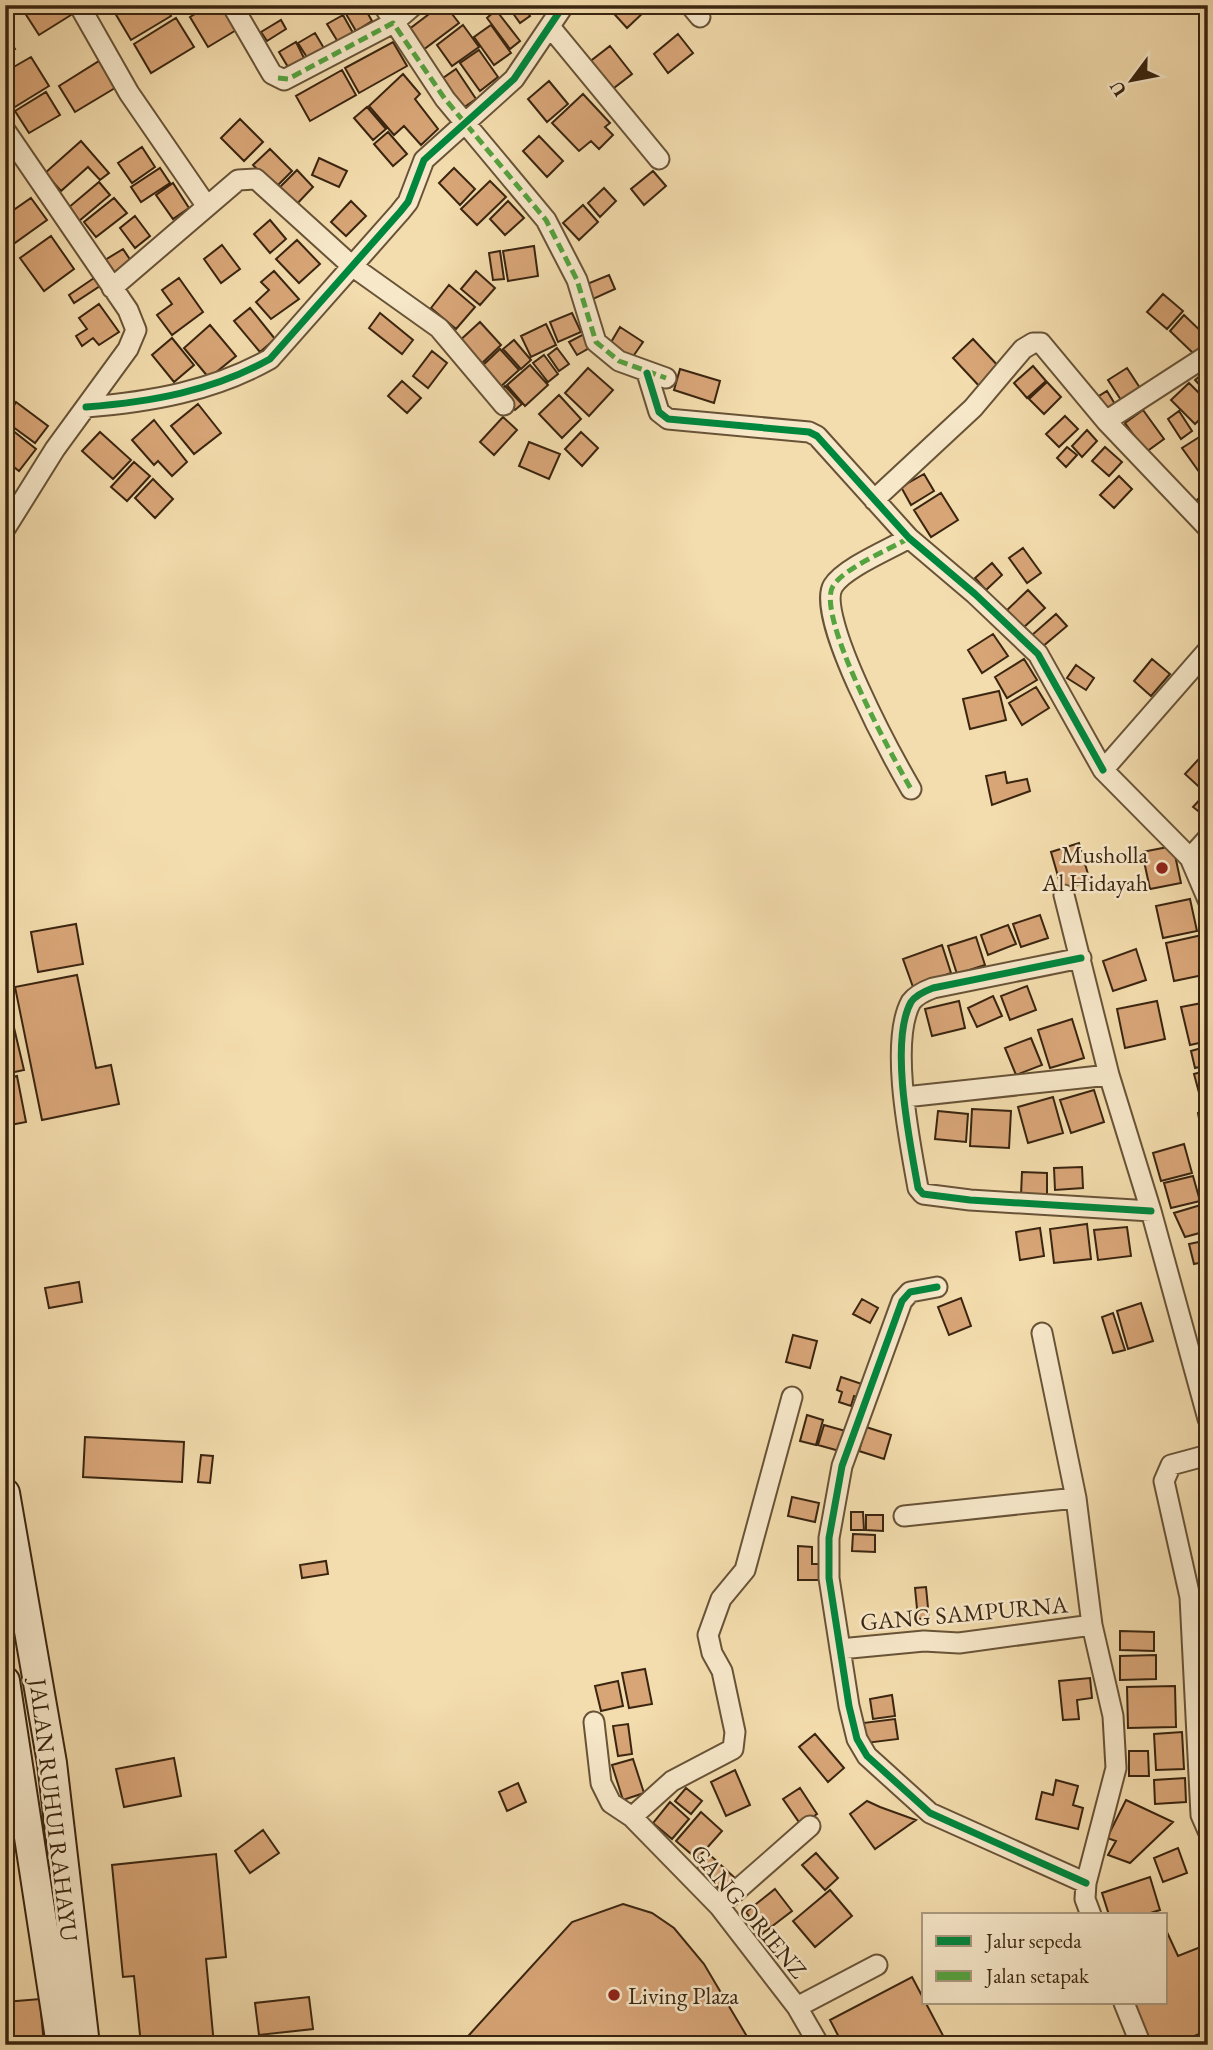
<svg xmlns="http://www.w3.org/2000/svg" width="1213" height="2050" viewBox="0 0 1213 2050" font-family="'EB Garamond',serif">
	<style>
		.building { fill: #d8a577; stroke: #3a2510; stroke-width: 2 }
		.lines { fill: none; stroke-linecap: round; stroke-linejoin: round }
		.street-casing { stroke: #685337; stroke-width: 23 }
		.secondary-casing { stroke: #3a2510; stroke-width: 32 }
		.street { stroke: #f7e8ca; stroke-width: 19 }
		.secondary { stroke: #f7e8ca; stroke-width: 28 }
		.quiet { stroke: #54a33f; stroke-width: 5; stroke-dasharray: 10 5; stroke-linecap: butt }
		.cycleway-casing { stroke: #f7e8ca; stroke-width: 11 }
		.cycleway { stroke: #00873e; stroke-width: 7 }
		.poi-dot { fill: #8f2418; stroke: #f7e8ca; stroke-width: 2.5 }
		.labels { text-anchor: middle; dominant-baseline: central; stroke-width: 5; stroke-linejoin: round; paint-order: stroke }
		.poi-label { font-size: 24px; fill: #3a2510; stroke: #f7e8ca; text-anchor: end }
		.street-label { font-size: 24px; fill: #3a2510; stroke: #f7e8ca }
	</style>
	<rect width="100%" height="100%" fill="#f3dcad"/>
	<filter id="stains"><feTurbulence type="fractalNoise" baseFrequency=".00286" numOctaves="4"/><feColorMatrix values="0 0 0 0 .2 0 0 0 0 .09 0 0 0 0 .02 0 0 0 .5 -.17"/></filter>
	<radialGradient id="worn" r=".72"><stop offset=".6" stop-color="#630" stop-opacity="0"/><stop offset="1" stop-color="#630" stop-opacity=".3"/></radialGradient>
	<path class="building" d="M 32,5 L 65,5 L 71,15 L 39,35 L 23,10 Z
		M 117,5 L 164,5 L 171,16 L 131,40 L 112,8 Z
		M 210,5 L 224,5 L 238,29 L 208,47 L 190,17 Z
		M 363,5 L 372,21 L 356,31 L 346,14 Z
		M 441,5 L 445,5 L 459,23 L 423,50 L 408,30 Z
		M 507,5 L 522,5 L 530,16 L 520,23 Z
		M 606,5 L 639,5 L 645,11 L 627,28 Z
		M 496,10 L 520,41 L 510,49 L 487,18 Z
		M 343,15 L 353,33 L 338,42 L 327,24 Z
		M 176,18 L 194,47 L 151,73 L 134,44 Z
		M 281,20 L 286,29 L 267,41 L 261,32 Z
		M 463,25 L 479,47 L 452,66 L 437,45 Z
		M 491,25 L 511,53 L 494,65 L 474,37 Z
		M 5,33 L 15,49 L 5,54 Z
		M 315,33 L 325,50 L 308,59 L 298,43 Z
		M 678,34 L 693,53 L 668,73 L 654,54 Z
		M 296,42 L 306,62 L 294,69 L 291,65 L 288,67 L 279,52 Z
		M 393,42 L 407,66 L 359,93 L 345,68 Z
		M 610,46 L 632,74 L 610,91 L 588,63 Z
		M 479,50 L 498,77 L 480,91 L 460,63 Z
		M 31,57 L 49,86 L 10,110 L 5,102 L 5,72 Z
		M 99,61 L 115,88 L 75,112 L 59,86 Z
		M 456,69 L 476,99 L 463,108 L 443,78 Z
		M 342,70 L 356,95 L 310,121 L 296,96 Z
		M 403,74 L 420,94 L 415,99 L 438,129 L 421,145 L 404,126 L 394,135 L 369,106 Z
		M 549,81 L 568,104 L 547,122 L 528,99 Z
		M 46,92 L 60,115 L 29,133 L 15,111 Z
		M 583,94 L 610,123 L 605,127 L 613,135 L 599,149 L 591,141 L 579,151 L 552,123 Z
		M 367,107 L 386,129 L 373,140 L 354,118 Z
		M 240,119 L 263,142 L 244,161 L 221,138 Z
		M 388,132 L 407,154 L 393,166 L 374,144 Z
		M 539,136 L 563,161 L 547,177 L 523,151 Z
		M 81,141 L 109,173 L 100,180 L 88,167 L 61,191 L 45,173 Z
		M 142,147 L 155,167 L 132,183 L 118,163 Z
		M 270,149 L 292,171 L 275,188 L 253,165 Z
		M 319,158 L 347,171 L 339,187 L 312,175 Z
		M 160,168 L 170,183 L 141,202 L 131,187 Z
		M 454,168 L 475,189 L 460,205 L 439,183 Z
		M 297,170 L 313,187 L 294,207 L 277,190 Z
		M 653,171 L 666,186 L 644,205 L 631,189 Z
		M 490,181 L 506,197 L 477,225 L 461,209 Z
		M 99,182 L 110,195 L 79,221 L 68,208 Z
		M 173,183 L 189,208 L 173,219 L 156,195 Z
		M 604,188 L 616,201 L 600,217 L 588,203 Z
		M 31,198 L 47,220 L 12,245 L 5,235 L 5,216 Z
		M 114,198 L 127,213 L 96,237 L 84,222 Z
		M 351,201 L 366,216 L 346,236 L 331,222 Z
		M 508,201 L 524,218 L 505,235 L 490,219 Z
		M 583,205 L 598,222 L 579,240 L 563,223 Z
		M 135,216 L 150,236 L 135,248 L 120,228 Z
		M 270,220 L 286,239 L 270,253 L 254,234 Z
		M 51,236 L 74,269 L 44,291 L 20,258 Z
		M 297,240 L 320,264 L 299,283 L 276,259 Z
		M 222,245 L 240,269 L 221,283 L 204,259 Z
		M 534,246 L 538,276 L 508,281 L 503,251 Z
		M 123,249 L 131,261 L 113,273 L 105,260 Z
		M 500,251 L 504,279 L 493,280 L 489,253 Z
		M 274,271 L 299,299 L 271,319 L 256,302 L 269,290 L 261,282 Z
		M 476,271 L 495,288 L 480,305 L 461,289 Z
		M 609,275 L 615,289 L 593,299 L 587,284 Z
		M 94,278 L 100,286 L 74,303 L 69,295 Z
		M 179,278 L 203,312 L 172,335 L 157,315 L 172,304 L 162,290 Z
		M 449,285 L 475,307 L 456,329 L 431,308 Z
		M 1163,294 L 1183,311 L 1167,329 L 1147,312 Z
		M 99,304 L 119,332 L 99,345 L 93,338 L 82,346 L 76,336 L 87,329 L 79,318 Z
		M 250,308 L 275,339 L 260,352 L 234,321 Z
		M 380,313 L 413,340 L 402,354 L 369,328 Z
		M 572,313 L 581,332 L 558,342 L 550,322 Z
		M 1184,315 L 1208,338 L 1194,354 L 1170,331 Z
		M 480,322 L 501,345 L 479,366 L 457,343 Z
		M 546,324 L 556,345 L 531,357 L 521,336 Z
		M 210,325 L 236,356 L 209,378 L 184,348 Z
		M 620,327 L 643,342 L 632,358 L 610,344 Z
		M 584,334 L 591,347 L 577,355 L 569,342 Z
		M 172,338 L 194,365 L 174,382 L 152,355 Z
		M 973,339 L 1001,369 L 981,388 L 953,358 Z
		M 514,340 L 531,360 L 521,369 L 503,349 Z
		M 557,348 L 569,364 L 559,371 L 548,355 Z
		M 500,349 L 519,370 L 498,389 L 479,369 Z
		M 432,351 L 447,363 L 428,388 L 413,376 Z
		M 544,355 L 558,374 L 548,382 L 533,363 Z
		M 530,365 L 548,385 L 525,406 L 507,385 Z
		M 1033,366 L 1046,381 L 1027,398 L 1014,383 Z
		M 588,368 L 613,390 L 589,416 L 565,393 Z
		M 1127,368 L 1140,388 L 1121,400 L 1108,380 Z
		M 680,369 L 720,381 L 714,403 L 674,390 Z
		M 1208,369 L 1208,394 L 1195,380 Z
		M 402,381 L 421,398 L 407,413 L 388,396 Z
		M 1047,382 L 1061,397 L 1044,414 L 1029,399 Z
		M 1189,383 L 1208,402 L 1208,422 L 1202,417 L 1195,424 L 1171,400 Z
		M 505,386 L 522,404 L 515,410 L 498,393 Z
		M 1107,391 L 1118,409 L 1106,416 L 1094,399 Z
		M 559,395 L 581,419 L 562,438 L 539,414 Z
		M 16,402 L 48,426 L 35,443 L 5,421 Z
		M 198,404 L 221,433 L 194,454 L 171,426 Z
		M 1143,410 L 1164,439 L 1146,452 L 1125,423 Z
		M 1179,411 L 1192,431 L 1181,439 L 1168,419 Z
		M 1065,416 L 1078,429 L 1059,447 L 1046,434 Z
		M 503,417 L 517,430 L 494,455 L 480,442 Z
		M 154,420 L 187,462 L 172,476 L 158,461 L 154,465 L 132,440 Z
		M 7,426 L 36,449 L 19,471 L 5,460 Z
		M 1087,430 L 1097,441 L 1082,457 L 1072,446 Z
		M 100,432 L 131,460 L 113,479 L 82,451 Z
		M 581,432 L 598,448 L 582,466 L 565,449 Z
		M 1204,434 L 1208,440 L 1208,472 L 1202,476 L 1182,448 Z
		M 529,442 L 560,454 L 549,479 L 519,466 Z
		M 1067,447 L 1077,455 L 1066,467 L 1057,458 Z
		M 1105,447 L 1122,462 L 1109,476 L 1092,461 Z
		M 134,462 L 150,476 L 127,501 L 111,487 Z
		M 924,474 L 934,491 L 911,505 L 901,487 Z
		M 1119,476 L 1132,489 L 1114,508 L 1100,495 Z
		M 153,479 L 173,499 L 155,518 L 135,498 Z
		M 941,493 L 958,520 L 931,537 L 914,510 Z
		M 1203,495 L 1208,501 L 1208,511 L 1201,516 L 1192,504 Z
		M 1023,548 L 1041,573 L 1027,583 L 1009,558 Z
		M 992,563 L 1002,575 L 986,590 L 975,578 Z
		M 1028,590 L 1045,608 L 1023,628 L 1007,610 Z
		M 1056,614 L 1067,626 L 1042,647 L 1032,635 Z
		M 993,634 L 1008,656 L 982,673 L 968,650 Z
		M 1024,659 L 1037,680 L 1007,698 L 995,677 Z
		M 1152,659 L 1170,674 L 1151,696 L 1134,681 Z
		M 1076,665 L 1094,678 L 1086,690 L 1067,678 Z
		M 1036,687 L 1049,708 L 1022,725 L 1009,703 Z
		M 999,691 L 1006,720 L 970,729 L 963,699 Z
		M 1208,749 L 1208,795 L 1185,774 Z
		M 1005,772 L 1007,783 L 1027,779 L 1030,791 L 992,805 L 986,776 Z
		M 1203,796 L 1208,800 L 1207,818 L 1193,807 Z
		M 1079,843 L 1090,881 L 1062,890 L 1051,852 Z
		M 1173,846 L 1181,883 L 1150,889 L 1142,852 Z
		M 1190,899 L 1197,931 L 1163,938 L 1156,906 Z
		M 1040,915 L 1048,938 L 1021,947 L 1013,924 Z
		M 76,924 L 83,964 L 38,972 L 31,932 Z
		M 1008,925 L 1016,944 L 988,955 L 981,935 Z
		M 1202,935 L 1208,974 L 1174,981 L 1166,943 Z
		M 976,937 L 985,965 L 957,974 L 948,946 Z
		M 942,945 L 951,973 L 913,987 L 903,959 Z
		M 1136,949 L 1146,980 L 1113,991 L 1103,961 Z
		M 77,975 L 96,1068 L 111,1065 L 119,1104 L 42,1120 L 15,987 Z
		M 1027,986 L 1036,1010 L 1010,1020 L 1001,996 Z
		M 993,996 L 1002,1016 L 977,1027 L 968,1008 Z
		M 959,1001 L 965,1028 L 932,1036 L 925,1009 Z
		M 1157,1001 L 1165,1039 L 1125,1048 L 1117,1009 Z
		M 1202,1003 L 1204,1009 L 1208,1008 L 1208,1041 L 1190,1045 L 1181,1007 Z
		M 11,1015 L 24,1070 L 5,1074 L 5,1016 Z
		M 1072,1019 L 1084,1058 L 1050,1068 L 1038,1030 Z
		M 1031,1038 L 1042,1065 L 1016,1075 L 1005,1048 Z
		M 1208,1046 L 1208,1065 L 1195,1068 L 1191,1051 Z
		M 1208,1070 L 1208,1102 L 1202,1104 L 1194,1074 Z
		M 17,1076 L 26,1122 L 5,1126 L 5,1079 Z
		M 1094,1090 L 1104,1122 L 1071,1133 L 1060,1100 Z
		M 1053,1097 L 1063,1133 L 1028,1143 L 1018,1107 Z
		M 972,1109 L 1011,1111 L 1009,1148 L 970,1146 Z
		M 938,1111 L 968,1114 L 966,1142 L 935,1139 Z
		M 1208,1111 L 1208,1133 L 1202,1134 L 1198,1113 Z
		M 1184,1144 L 1192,1173 L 1161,1181 L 1153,1153 Z
		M 1082,1167 L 1083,1188 L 1055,1190 L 1054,1168 Z
		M 1022,1172 L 1047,1173 L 1047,1196 L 1021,1195 Z
		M 1193,1176 L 1200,1201 L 1171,1208 L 1164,1183 Z
		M 1204,1204 L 1208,1220 L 1200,1223 L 1203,1232 L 1185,1237 L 1174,1213 Z
		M 1087,1224 L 1091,1259 L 1054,1263 L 1050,1229 Z
		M 1127,1227 L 1131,1256 L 1098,1260 L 1094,1230 Z
		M 1040,1228 L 1044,1256 L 1020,1260 L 1016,1232 Z
		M 1208,1240 L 1208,1261 L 1194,1264 L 1189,1244 Z
		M 79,1282 L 82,1302 L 49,1308 L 45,1288 Z
		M 961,1298 L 971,1326 L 949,1335 L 938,1307 Z
		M 862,1299 L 878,1308 L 870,1323 L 853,1314 Z
		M 1141,1303 L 1153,1341 L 1128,1349 L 1117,1311 Z
		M 1113,1313 L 1125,1350 L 1113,1353 L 1102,1317 Z
		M 793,1335 L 817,1341 L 810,1368 L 786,1362 Z
		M 841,1377 L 868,1386 L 863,1399 L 854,1396 L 851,1406 L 839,1402 L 842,1392 L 837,1390 Z
		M 807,1415 L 823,1420 L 816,1445 L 800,1441 Z
		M 824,1425 L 849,1432 L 843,1452 L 818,1445 Z
		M 866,1427 L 891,1435 L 884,1459 L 859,1451 Z
		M 85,1437 L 184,1442 L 182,1482 L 83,1477 Z
		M 201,1455 L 213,1456 L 210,1483 L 198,1482 Z
		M 792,1497 L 819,1503 L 815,1522 L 788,1516 Z
		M 851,1512 L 863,1512 L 864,1530 L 851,1530 Z
		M 866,1515 L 883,1515 L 883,1531 L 866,1530 Z
		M 853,1534 L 875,1535 L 875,1552 L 852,1551 Z
		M 798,1546 L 812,1547 L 812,1564 L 822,1564 L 822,1580 L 798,1580 Z
		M 326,1561 L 328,1574 L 302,1578 L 300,1565 Z
		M 926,1587 L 929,1618 L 918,1619 L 915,1588 Z
		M 1120,1631 L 1154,1632 L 1154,1651 L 1120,1650 Z
		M 1156,1655 L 1156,1679 L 1120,1680 L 1120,1656 Z
		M 645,1669 L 652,1704 L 629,1708 L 622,1673 Z
		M 1090,1678 L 1092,1698 L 1077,1700 L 1079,1719 L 1063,1720 L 1059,1681 Z
		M 618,1681 L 623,1706 L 601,1711 L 595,1686 Z
		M 1175,1686 L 1176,1727 L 1128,1728 L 1127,1687 Z
		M 892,1695 L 895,1716 L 873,1719 L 870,1699 Z
		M 895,1719 L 898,1739 L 866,1743 L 863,1723 Z
		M 628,1724 L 632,1754 L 618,1756 L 613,1726 Z
		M 1182,1732 L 1184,1769 L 1156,1770 L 1154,1734 Z
		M 815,1734 L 844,1768 L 828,1782 L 799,1747 Z
		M 1129,1751 L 1148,1751 L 1149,1776 L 1129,1776 Z
		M 174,1758 L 181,1796 L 124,1807 L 116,1769 Z
		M 633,1759 L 644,1793 L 623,1800 L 612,1765 Z
		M 735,1770 L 750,1805 L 726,1816 L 711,1782 Z
		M 1185,1778 L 1186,1802 L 1155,1804 L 1154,1780 Z
		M 1056,1780 L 1078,1786 L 1073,1805 L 1083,1808 L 1078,1829 L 1036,1819 L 1042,1792 L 1053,1795 Z
		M 518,1783 L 526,1802 L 507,1811 L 499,1792 Z
		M 686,1788 L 702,1801 L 691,1814 L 675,1801 Z
		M 800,1788 L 817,1814 L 801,1825 L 783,1799 Z
		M 1126,1800 L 1173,1822 L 1130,1863 L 1108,1855 L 1116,1841 L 1107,1838 Z
		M 867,1801 L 880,1807 L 916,1820 L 875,1849 L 850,1814 Z
		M 670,1802 L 689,1819 L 672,1839 L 653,1823 Z
		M 701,1812 L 722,1831 L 697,1859 L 676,1841 Z
		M 263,1830 L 279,1853 L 250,1873 L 235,1851 Z
		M 1178,1848 L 1187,1873 L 1163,1882 L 1154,1858 Z
		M 816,1853 L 838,1878 L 825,1890 L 802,1865 Z
		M 216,1854 L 226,1957 L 206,1959 L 214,2045 L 141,2045 L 134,1976 L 123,1977 L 112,1865 Z
		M 710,1855 L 735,1878 L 723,1892 L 697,1869 Z
		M 1150,1877 L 1160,1910 L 1144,1915 L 1109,1915 L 1102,1893 Z
		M 775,1889 L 792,1911 L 762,1934 L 746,1912 Z
		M 830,1890 L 852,1916 L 815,1947 L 793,1921 Z
		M 623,1904 L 652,1913 L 674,1928 L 704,1964 L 752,2045 L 460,2045 L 572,1922 Z
		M 1166,1930 L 1178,1956 L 1203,1946 L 1208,1956 L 1208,2030 L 1174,2045 L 1147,2045 L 1129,2003 L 1166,2003 Z
		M 912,1977 L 948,2045 L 843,2045 L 830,2020 Z
		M 309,1997 L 313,2029 L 259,2035 L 255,2003 Z
		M 40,1999 L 44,2045 L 5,2045 L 5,2002 Z"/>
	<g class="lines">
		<g class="street-casing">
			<path id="street" d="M 79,5 L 129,93 L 206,205
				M 232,5 L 272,74 L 284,80 L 393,23 L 414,5
				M 383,5 L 445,99 L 546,220 L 577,280 L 596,342 L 619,361 L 666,378
				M 690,5 L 700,17
				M 551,28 L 659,159
				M 5,130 L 128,310 L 136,330 L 128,349 L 55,449 L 5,529
				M 112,288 L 238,180 L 256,179 L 352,266 L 439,328 L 504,405
				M 647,373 L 659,412 L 668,419 L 809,432 L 817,436 L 909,538 L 975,594 L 1038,654 L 1103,770
				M 86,407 C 151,402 213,391 270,359 L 400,212 L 408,202 L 424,160 L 514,79 L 564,5
				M 1106,421 L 1208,355
				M 874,500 L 973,408 L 1023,349 L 1033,343 L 1041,343 L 1106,421 L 1208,528
				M 909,538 C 890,549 844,568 833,586 C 815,616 893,758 911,789
				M 1208,650 L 1103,770 L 1190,858 L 1208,900
				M 1190,858 L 1208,838
				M 1064,895 L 1109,1075 L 1151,1211 L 1208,1419
				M 1081,958 L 933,988 C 925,991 916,995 911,1002 C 889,1042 910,1143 918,1188 L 923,1194 L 970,1200 L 1151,1211
				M 905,1097 L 1109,1075
				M 937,1287 L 910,1292 L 902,1301 L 842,1466 L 829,1538 L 829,1578 L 849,1706 L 857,1739 L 867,1756 L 930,1813 L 1086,1883
				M 1042,1333 L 1076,1498
				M 1208,1455 L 1171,1465 L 1164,1481 L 1190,1597 L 1201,1815 L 1208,1831
				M 904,1516 L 1076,1498 L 1092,1625 L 1113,1716 L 1116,1768 L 1086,1883 L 1085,1899 L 1091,1915
				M 840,1649 L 924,1641 L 959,1643 L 1092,1625
				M 594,1722 L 601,1783 L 611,1803 L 632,1817 L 719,1906 L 797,2007 L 819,2045
				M 632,1817 L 672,1781 L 733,1749 L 735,1732 L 722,1671 L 712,1653 L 708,1635 L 721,1599 L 745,1570 L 792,1397
				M 719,1906 L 810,1826
				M 1124,2003 L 1141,2045
				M 797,2007 L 877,1965"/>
		</g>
		<g class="secondary-casing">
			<path id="secondary" d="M 5,1493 L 52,1763 L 85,2045
				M 5,1681 L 61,2045"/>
		</g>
		<use href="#street" class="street"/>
		<use href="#secondary" class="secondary"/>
		<path class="quiet" d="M 278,78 L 288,79 L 393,23 L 445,99 L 546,220 L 577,280 L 596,342 L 619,361 L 666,378
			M 909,538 C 890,549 844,568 833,586 C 815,616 893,758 911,789"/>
		<g class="cycleway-casing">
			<path id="cycleway" d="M 647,373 L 659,412 L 668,419 L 809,432 L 817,436 L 909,538 L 975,594 L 1038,654 L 1103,770
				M 86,407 C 151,402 213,391 270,359 L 400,212 L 408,202 L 424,160 L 514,79 L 564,5
				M 1081,958 L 933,988 C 925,991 916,995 911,1002 C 889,1042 910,1143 918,1188 L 923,1194 L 970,1200 L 1151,1211
				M 937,1287 L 910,1292 L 902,1301 L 842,1466 L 829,1538 L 829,1578 L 849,1706 L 857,1739 L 867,1756 L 930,1813 L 1086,1883"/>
		</g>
		<use href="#cycleway" class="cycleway"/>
	</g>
	<g class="poi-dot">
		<circle cx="1162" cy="868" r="7"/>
		<circle cx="614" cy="1995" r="7"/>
	</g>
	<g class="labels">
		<g class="poi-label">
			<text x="1148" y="854">Musholla<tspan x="1148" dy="28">Al Hidayah</tspan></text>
			<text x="628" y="1995" text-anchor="start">Living Plaza</text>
		</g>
		<g class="street-label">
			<text transform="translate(964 1613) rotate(-5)">GANG SAMPURNA</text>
			<text transform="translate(54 1810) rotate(83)">JALAN RUHUI RAHAYU</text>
			<text transform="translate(749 1911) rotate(50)">GANG ORIENZ</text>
		</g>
	</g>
	<rect width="1213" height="2050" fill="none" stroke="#f3dcad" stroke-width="28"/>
	<rect x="7" y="7" width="1199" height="2036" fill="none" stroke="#3a2510" stroke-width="3.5"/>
	<rect x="14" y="14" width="1185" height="2022" fill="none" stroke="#3a2510" stroke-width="2"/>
	<rect x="922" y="1913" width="245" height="91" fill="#f7e8ca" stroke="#ab9a80" stroke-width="2"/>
	<rect x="936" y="1936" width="35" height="10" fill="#00873e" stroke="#ab9a80" stroke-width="2"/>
	<text x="986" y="1948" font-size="21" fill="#3a2510">Jalur sepeda</text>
	<rect x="936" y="1971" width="35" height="10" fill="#54a33f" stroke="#ab9a80" stroke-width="2"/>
	<text x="986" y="1983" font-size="21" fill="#3a2510">Jalan setapak</text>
	<g transform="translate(1132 80) rotate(238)" stroke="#f7e8ca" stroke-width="5" paint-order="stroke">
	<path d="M0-5L12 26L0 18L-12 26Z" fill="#3a2510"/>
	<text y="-10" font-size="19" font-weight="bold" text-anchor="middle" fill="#3a2510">U</text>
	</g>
	<rect width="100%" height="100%" filter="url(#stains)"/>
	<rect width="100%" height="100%" fill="url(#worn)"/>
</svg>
